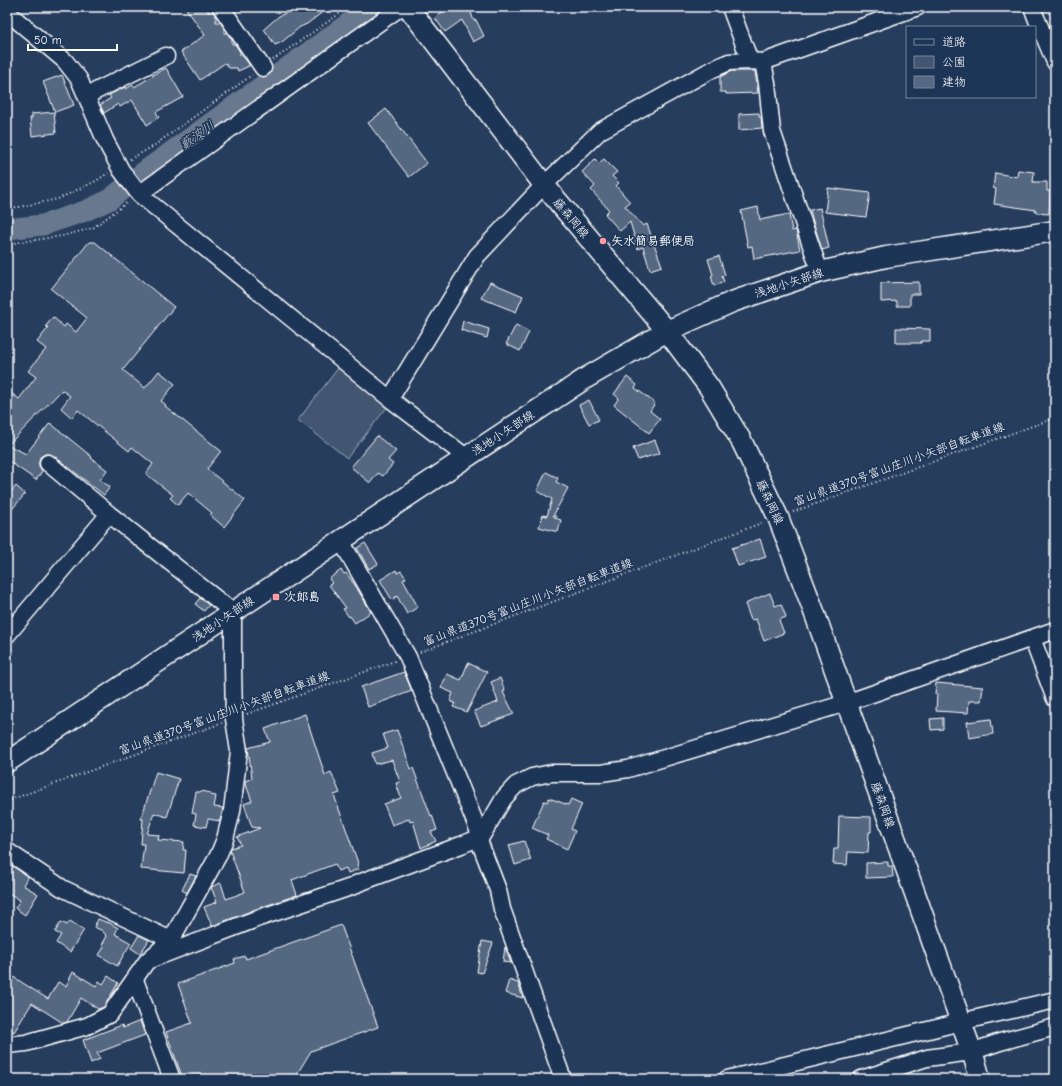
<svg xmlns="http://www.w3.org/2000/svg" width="1062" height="1086" viewBox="0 0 1062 1086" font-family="'Comic Neue','Klee One',sans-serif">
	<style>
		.green { fill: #425672; stroke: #a0aab8 }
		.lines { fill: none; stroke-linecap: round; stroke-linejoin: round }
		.river { stroke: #67788e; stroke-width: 21 }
		.building { fill: #556781; stroke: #fff }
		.minor-casing { stroke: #fff; stroke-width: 19 }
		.major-casing { stroke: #fff; stroke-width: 23 }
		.path { stroke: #fff; stroke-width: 2; stroke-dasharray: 1 3; stroke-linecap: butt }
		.minor { stroke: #1d3557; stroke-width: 16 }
		.major { stroke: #1d3557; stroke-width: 20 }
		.poi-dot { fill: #ff9aa2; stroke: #1d3557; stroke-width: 1.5 }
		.labels { text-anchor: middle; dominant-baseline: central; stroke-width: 3; stroke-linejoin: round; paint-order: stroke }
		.street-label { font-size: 12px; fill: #fff; stroke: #1d3557 }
		.poi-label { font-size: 12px; font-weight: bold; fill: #fff; stroke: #1d3557; text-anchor: start }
		.water-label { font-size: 13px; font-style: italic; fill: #bbc2cc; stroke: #1d3557 }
	</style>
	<rect width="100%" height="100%" fill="#263d5e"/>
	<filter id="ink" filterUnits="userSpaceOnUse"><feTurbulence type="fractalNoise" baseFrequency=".025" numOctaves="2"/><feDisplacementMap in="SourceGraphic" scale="8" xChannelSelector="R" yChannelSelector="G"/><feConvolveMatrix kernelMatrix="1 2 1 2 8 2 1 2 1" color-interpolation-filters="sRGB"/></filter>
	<g filter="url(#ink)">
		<path class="green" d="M 339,367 L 388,406 L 347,458 L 298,420 Z"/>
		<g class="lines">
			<path class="river" d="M 7,229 L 43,225 L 85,211 L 109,200 L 145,171 L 371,7"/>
		</g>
		<path class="building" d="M 185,7 L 208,7 L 208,12 L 213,11 L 216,17 L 216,22 L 220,22 L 224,28 L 224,33 L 227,33 L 232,40 L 232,44 L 235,44 L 240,52 L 240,55 L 242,55 L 249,64 L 249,66 L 238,71 L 237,68 L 229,68 L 225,63 L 200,80 L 181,52 L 205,35 Z
			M 293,7 L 329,7 L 307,24 L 300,27 L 282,42 L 275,45 L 264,29 L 279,16 L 288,12 Z
			M 448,7 L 469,7 L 474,21 L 476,20 L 484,36 L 473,42 L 462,20 L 445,32 L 435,18 Z
			M 166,68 L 183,97 L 156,112 L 159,117 L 147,125 L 132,100 L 120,107 L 118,104 L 104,113 L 100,105 L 111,98 L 109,95 L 125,87 L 126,89 L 132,85 L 134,87 L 153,76 L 153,75 Z
			M 731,71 L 755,71 L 758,93 L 726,94 L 726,92 L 720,92 L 720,77 Z
			M 62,75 L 74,105 L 55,112 L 43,82 Z
			M 386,109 L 427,163 L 409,177 L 368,123 Z
			M 54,112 L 56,133 L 32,136 L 30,118 L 32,118 L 32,114 Z
			M 759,113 L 759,117 L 761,117 L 762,128 L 739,130 L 739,114 Z
			M 595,159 L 599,163 L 604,159 L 617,172 L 612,176 L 619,183 L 616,186 L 630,202 L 625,206 L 643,226 L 647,224 L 662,266 L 650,270 L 643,247 L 638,249 L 630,222 L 620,231 L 605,214 L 609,210 L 591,190 L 595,186 L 582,172 Z
			M 1018,170 L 1034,172 L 1033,182 L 1047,182 L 1047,191 L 1050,191 L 1049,214 L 1036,213 L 1036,210 L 994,204 L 996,189 L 993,188 L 995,173 L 1017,177 Z
			M 828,188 L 870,193 L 866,217 L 825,212 Z
			M 758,207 L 760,220 L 789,214 L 792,231 L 796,230 L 800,250 L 754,259 L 752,246 L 748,247 L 741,211 Z
			M 820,208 L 829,248 L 822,250 L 812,218 L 810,210 Z
			M 89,242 L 95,242 L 174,307 L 123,370 L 145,388 L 159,371 L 175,384 L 161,401 L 166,405 L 165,406 L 221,451 L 207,469 L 245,500 L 224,527 L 210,515 L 212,513 L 188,493 L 178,505 L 170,498 L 173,495 L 146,474 L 153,464 L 132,447 L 129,451 L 78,410 L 72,418 L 61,408 L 70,396 L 62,390 L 8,445 L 26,454 L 50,423 L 92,457 L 91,458 L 107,470 L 100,480 L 110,487 L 104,495 L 54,456 L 50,454 L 45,454 L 40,457 L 39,461 L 39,466 L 42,471 L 36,480 L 7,460 L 7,390 L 19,399 L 36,377 L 28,371 L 46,349 L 37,342 L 48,328 L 46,326 L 53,317 L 64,327 L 66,324 L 76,332 L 87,318 L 51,289 Z
			M 719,256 L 725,275 L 722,276 L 724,282 L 714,286 L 711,276 L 713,275 L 708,259 Z
			M 490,282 L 523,296 L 516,312 L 481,298 Z
			M 919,282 L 919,294 L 910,294 L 910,306 L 897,306 L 897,301 L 881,302 L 881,283 Z
			M 463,321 L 489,329 L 487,338 L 461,330 Z
			M 516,325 L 529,332 L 520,351 L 506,344 Z
			M 896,328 L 930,329 L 930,341 L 921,341 L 921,343 L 896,343 Z
			M 627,377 L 637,385 L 635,388 L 655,403 L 650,411 L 660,419 L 649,433 L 614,405 L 619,398 L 614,394 Z
			M 589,400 L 599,420 L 589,424 L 579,405 Z
			M 377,436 L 396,451 L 388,460 L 393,464 L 383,476 L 378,473 L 370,483 L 351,467 Z
			M 655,440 L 660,453 L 638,460 L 633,448 Z
			M 546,472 L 558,478 L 556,482 L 568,488 L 553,516 L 556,516 L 555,518 L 561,520 L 558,532 L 539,527 L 543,515 L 547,516 L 552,499 L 537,491 Z
			M 16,486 L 25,494 L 7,515 L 7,496 Z
			M 760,539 L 766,557 L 738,566 L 732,548 Z
			M 365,543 L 378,564 L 369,569 L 357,548 Z
			M 341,570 L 344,574 L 346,573 L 355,585 L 371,612 L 355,623 L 350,616 L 349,617 L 343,609 L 346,608 L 329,585 L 332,583 L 329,579 Z
			M 396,570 L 397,573 L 401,571 L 406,578 L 403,580 L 418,607 L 407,614 L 397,596 L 392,600 L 380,580 Z
			M 770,593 L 775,606 L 781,604 L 786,617 L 779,620 L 784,633 L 764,641 L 756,619 L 751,620 L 745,604 L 750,602 L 750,601 Z
			M 200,598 L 209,605 L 204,611 L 195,604 Z
			M 468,663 L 487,672 L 467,712 L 453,707 L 455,703 L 450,701 L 453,693 L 441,688 L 447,674 L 461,680 Z
			M 404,672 L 412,691 L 368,707 L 361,687 Z
			M 500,678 L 505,691 L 503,692 L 514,714 L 481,726 L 474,711 L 498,702 L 491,682 Z
			M 936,683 L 983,687 L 981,701 L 969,701 L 968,713 L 936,711 L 937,694 L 935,694 Z
			M 305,714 L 325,775 L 331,772 L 340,793 L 334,795 L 358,863 L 357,864 L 359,869 L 348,873 L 346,868 L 338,871 L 335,864 L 292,880 L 297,895 L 256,909 L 212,926 L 204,907 L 217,902 L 211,887 L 221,883 L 226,899 L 245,892 L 230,851 L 231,848 L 241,845 L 237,837 L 260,828 L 252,827 L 244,804 L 252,801 L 245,782 L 245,781 L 252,778 L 248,748 L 270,742 L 265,729 Z
			M 943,718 L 943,729 L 931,730 L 930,719 Z
			M 991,719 L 993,734 L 969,738 L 967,722 Z
			M 397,730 L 411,769 L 413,768 L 431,816 L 432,815 L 437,830 L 431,832 L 436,841 L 421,848 L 413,821 L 410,822 L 409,819 L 392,825 L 384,804 L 401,798 L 396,783 L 400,782 L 392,760 L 375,764 L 372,753 L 388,748 L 383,734 Z
			M 156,772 L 179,779 L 167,817 L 154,813 L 147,834 L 159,835 L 158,840 L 184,842 L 183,850 L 186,850 L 184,873 L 141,869 L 144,844 L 141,844 L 143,819 L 141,819 Z
			M 201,791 L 210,793 L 210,795 L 216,796 L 214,807 L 223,808 L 220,821 L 208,819 L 206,827 L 194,825 L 196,814 L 192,813 L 196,792 L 200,792 Z
			M 549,798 L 568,805 L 571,799 L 582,804 L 571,829 L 575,831 L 567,849 L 546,839 L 548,835 L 532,828 L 544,801 L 547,802 Z
			M 839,816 L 871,817 L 871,832 L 869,832 L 868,853 L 848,852 L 847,865 L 833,864 L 834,849 L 838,849 Z
			M 524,841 L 531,860 L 515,865 L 509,845 Z
			M 7,862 L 28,877 L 23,885 L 38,894 L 25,915 L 15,908 L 20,900 L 7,892 Z
			M 888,862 L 888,866 L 892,866 L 893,877 L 866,878 L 866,863 Z
			M 190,874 L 196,876 L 187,893 L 182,890 Z
			M 98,919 L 108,923 L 108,922 L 118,928 L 115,934 L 131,943 L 117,966 L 99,955 L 104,947 L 102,945 L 107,936 L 103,932 L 103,931 L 94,927 Z
			M 70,921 L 84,930 L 70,952 L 56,943 L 61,935 L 55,932 L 61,922 L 67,925 Z
			M 341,925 L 378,1027 L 311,1051 L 294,1079 L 183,1079 L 166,1032 L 192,1023 L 178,984 L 235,963 L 234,959 L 245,956 L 246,959 Z
			M 139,935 L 149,940 L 140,954 L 131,948 Z
			M 482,941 L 493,943 L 482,973 L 477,972 Z
			M 505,947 L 511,963 L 503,962 Z
			M 73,972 L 96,986 L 99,981 L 103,984 L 108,976 L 118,983 L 104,1007 L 98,1009 L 81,998 L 67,1022 L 63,1023 L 32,1003 L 14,1032 L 7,1028 L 7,973 L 48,999 L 58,982 L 66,986 Z
			M 509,980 L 518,983 L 523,998 L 505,993 Z
			M 140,1021 L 145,1035 L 97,1053 L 100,1059 L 91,1063 L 83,1040 L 122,1025 L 123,1028 Z"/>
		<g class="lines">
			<g class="minor-casing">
				<path id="minor" d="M 221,7 L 263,68
					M 730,7 L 750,61
					M 1032,7 L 1037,20 L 1055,62
					M 7,12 L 65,61 L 79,79 L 105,140 L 121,170 L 139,194 L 390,399 L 466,457
					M 763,62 L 767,83 L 772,131 L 820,272
					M 86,96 L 166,56
					M 139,194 L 401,7
					M 390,399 L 477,256 L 544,185 L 600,131 L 711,70 L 729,62 L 750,61 L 763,62 L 918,7
					M 341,541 L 408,657 L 481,837
					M 7,635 L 109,514
					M 1032,638 L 1055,699
					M 478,838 L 498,890 L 502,909 L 563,1079
					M 7,851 L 62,888 L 171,940
					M 147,961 L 259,918 L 354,886 L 356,884 L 461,845 L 481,837 L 504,798 L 516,785 L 532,777 L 551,773 L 601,773 L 628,769 L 846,703 L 1055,630
					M 135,980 L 172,1079
					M 973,1019 L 1055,1000
					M 7,1045 L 26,1043 L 87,1026 L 110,1014 L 147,961 L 171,940 L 218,856 L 225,839 L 232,811 L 239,751 L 234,719 L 233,665 L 233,612 L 109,514 L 48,463
					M 727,1079 L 949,1025
					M 861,1079 L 927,1058 L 971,1052 L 1000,1042 L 1055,1027"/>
			</g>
			<g class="major-casing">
				<path id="major" d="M 408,7 L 544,185 L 667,331 L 709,387 L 742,442 L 778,517 L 813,609 L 975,1061 L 980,1079
					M 7,762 L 586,378 L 667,331 L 732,302 L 820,272 L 886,257 L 1055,231"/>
			</g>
			<path class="path" d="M 273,60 L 349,7
				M 130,159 L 152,147 L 252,75
				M 7,208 L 19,207 L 58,199 L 96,181 L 108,173
				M 7,244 L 62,236 L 93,228 L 128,202
				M 793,512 L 1055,418
				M 420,652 L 764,522
				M 247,714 L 395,661
				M 7,801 L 222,723"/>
			<use href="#minor" class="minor"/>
			<use href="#major" class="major"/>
		</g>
	</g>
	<g class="poi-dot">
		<circle cx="603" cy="241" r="4"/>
		<rect x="272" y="593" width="8" height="8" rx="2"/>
	</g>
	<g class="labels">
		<g class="street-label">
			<text transform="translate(571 218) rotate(50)">藤森岡線</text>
			<text transform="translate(789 283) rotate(-18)">浅地小矢部線</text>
			<text transform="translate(503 433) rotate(-33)">浅地小矢部線</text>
			<text transform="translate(899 464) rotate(-20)">富山県道370号富山庄川小矢部自転車道線</text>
			<text transform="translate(770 502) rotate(65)">藤森岡線</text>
			<text transform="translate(528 602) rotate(-21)">富山県道370号富山庄川小矢部自転車道線</text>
			<text transform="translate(223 619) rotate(-34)">浅地小矢部線</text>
			<text transform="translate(224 713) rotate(-20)">富山県道370号富山庄川小矢部自転車道線</text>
			<text transform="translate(883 805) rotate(70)">藤森岡線</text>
		</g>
		<g class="poi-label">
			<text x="611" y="241">矢水簡易郵便局</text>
			<text x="284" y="597">次郎島</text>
		</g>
		<g class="water-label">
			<text transform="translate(197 135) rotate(-36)">藪波川</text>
		</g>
	</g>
	<rect width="1062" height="1086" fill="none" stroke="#1d3557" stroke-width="24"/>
	<rect x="12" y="12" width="1038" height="1062" fill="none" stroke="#fff" stroke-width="1.5" filter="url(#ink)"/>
	<rect x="906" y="26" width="130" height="72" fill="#1d3557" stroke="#77869a"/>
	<rect x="914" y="39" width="20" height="6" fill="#1d3557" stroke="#77869a"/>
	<text x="942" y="46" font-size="12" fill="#ffffff">道路</text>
	<rect x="914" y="56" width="20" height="12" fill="#425672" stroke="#77869a"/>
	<text x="942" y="66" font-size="12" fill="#ffffff">公園</text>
	<rect x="914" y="76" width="20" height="12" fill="#556781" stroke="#77869a"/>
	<text x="942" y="86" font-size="12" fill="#ffffff">建物</text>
	<path d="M28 44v6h89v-6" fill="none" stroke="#ffffff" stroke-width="2"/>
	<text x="34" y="44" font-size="12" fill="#ffffff" stroke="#1d3557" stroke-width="3" paint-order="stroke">50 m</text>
</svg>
